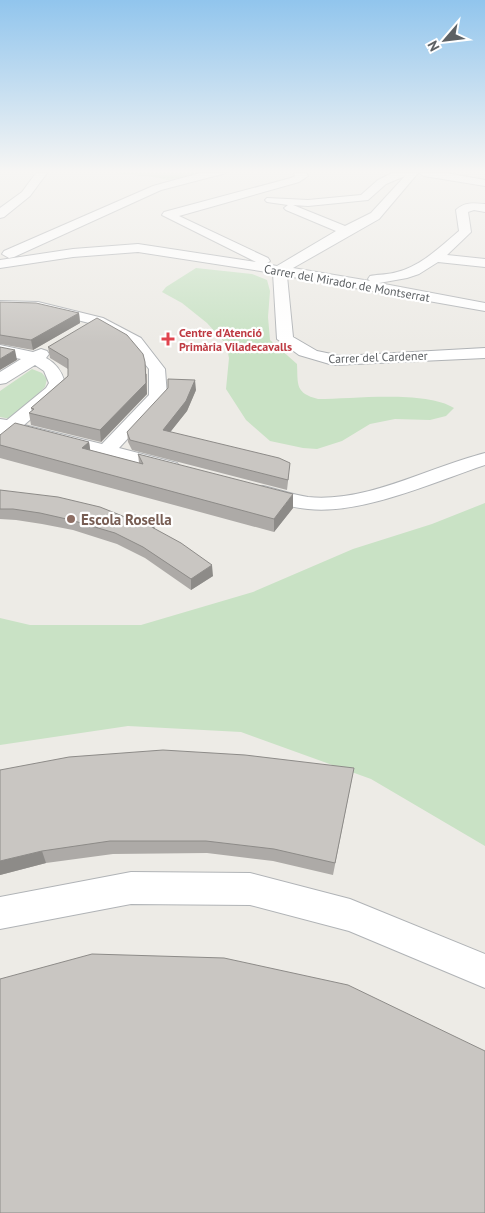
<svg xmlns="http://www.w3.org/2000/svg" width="485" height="1213" viewBox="0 0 485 1213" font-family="'PT Sans',sans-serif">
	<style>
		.green { fill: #c9e2c5 }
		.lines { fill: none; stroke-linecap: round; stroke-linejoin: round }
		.minor-casing { stroke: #b0b3b6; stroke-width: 2 }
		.minor { fill: #fff; fill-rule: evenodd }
		.wall { fill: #adaaa7 }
		.shaded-wall { fill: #8d8b88 }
		.building { fill: #c9c6c2; stroke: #8d8b88 }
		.health-dot { fill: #e0444e; stroke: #fff; stroke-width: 2 }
		.education-dot { fill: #8d6e63; stroke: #fff; stroke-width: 2 }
		.labels { text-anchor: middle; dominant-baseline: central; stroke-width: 4.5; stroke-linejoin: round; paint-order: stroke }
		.far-street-label { font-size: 12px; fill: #5d6164; stroke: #fff }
		.far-health-label { font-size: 12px; font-weight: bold; fill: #be3a42; stroke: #fff; text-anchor: start }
		.education-label { font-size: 15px; font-weight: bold; fill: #785e54; stroke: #fff; text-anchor: start }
	</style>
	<rect width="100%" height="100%" fill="#edebe6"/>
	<path class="green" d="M 111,173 L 206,173 L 168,180 L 154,177 Z
		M 196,268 L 252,274 L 267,280 L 270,291 L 268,317 L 270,340 L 297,364 C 298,385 295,393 318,399 C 353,399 425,390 454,408 L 446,416 L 430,420 L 395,419 L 370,424 L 342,441 L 317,449 L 303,448 L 270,441 L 246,420 L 226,389 L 229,358 L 226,344 L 207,323 L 182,303 L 162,292 L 166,287 Z
		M 32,369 L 42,373 L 47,379 L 45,387 L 11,419 L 0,417 L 0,391 Z
		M 485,503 L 485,846 L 371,779 L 241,732 L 128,726 L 0,745 L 0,618 L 30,625 L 141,625 L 253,592 L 353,549 L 432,524 Z"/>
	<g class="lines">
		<g class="minor-casing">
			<path id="minor" d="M 36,173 L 47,173 L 30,196 L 4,217 L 0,218 L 0,208 L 22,192 Z
				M 200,173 L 226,173 L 161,190 L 14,257 L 9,258 L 2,254 L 4,251 L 153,186 Z
				M 294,173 L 306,173 L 308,176 L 299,182 L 179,216 L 268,258 L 270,261 L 266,264 L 277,266 L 336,231 L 286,210 L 284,208 L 288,205 L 267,202 L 265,200 L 267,198 L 308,200 L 361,195 L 378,180 L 392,173 L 418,173 L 379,219 L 293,268 L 370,281 L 368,279 L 370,276 C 379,274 388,275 397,272 C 421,266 440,247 459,231 L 456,210 C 464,202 474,203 485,204 L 485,212 L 474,210 L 468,212 L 471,232 L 447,255 L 485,259 L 485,267 L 438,262 L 419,274 L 407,278 L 379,283 L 485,303 L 485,311 L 287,276 L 293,337 L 317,351 L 341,356 L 485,348 L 485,358 L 333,365 L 299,355 L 277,339 L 273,273 L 138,252 L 73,257 L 0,268 L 0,260 L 73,249 L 138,244 L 256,262 L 162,215 L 164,212 L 291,178 L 295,176 ZM 405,176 L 371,213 L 345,226 L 293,205 L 308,206 L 368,200 L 386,184 Z
				M 419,173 L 446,173 L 485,180 L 485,186 L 424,176 Z
				M 0,301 L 38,302 L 103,318 L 141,338 L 165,369 L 167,396 L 119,448 L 177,463 L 180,467 L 177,471 L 170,473 L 14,433 L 8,439 L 0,440 L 0,419 L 7,420 L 46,388 L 49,383 L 44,371 L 35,365 L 6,383 L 0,384 L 0,372 L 21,359 L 0,355 L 0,345 L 33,352 L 41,349 L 47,351 L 49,354 L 46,358 C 57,364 62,372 65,383 L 60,394 L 24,425 L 102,444 L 149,395 L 149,369 L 129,344 L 93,324 L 38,310 L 0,309 Z
				M 485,453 L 485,465 C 434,482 361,515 308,509 C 291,508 273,501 256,496 L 253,492 L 256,488 L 263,486 C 277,489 293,495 308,497 C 367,503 429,467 485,453 Z
				M 131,872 L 250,873 L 350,899 L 485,954 L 485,988 L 349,931 L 250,905 L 131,904 L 0,929 L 0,897 Z"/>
		</g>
		<use href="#minor" class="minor"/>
	</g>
	<path class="wall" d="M 0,302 L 79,313 L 80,323 L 33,350 L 0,344 Z
		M 48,347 L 147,374 L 147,394 L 101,442 L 31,425 L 29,413 L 32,411 L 31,408 L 68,376 L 68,369 L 50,358 Z
		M 196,390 L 187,411 L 170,432 L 289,473 L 287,490 L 132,450 L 128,442 L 127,432 Z
		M 0,435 L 89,442 L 90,450 L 139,463 L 138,454 L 293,508 L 274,532 L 0,458 Z
		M 0,490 L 130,519 L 153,519 L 154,529 L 213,576 L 191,590 L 145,558 L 117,544 L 73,530 L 42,524 L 16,520 L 0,519 Z
		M 354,768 L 333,875 L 273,861 L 207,853 L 113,854 L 46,863 L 0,875 L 0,770 Z"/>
	<path class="shaded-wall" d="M 79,313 L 80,323 L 33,350 L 31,340 Z
		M 15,350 L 17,360 L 0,370 L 0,359 Z
		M 145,362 L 147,394 L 101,442 L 100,430 Z
		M 195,380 L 196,390 L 187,411 L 164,440 L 163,430 Z
		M 89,442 L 91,455 L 82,448 Z
		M 293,494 L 293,508 L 274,532 L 274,519 Z
		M 153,519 L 155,530 L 148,525 Z
		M 212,565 L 213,576 L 191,590 L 191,579 Z
		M 42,851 L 46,863 L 0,875 L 0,861 Z"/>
	<path class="building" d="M 0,302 L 36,303 L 79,313 L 31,340 L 0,335 Z
		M 97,318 L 127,335 L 143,354 L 145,362 L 146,383 L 100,430 L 29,413 L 34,409 L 31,408 L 68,376 L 68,359 L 48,347 Z
		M 0,347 L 15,350 L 0,359 Z
		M 168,379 L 195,380 L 186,401 L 163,430 L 279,458 L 290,463 L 288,480 L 130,440 L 127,432 L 168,388 Z
		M 15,423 L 89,442 L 82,448 L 143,464 L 138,454 L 293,494 L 274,519 L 0,445 L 0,435 Z
		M 0,490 L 58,497 L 100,507 L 130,519 L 134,515 L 153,519 L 148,525 L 181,543 L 212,565 L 191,579 L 143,547 L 115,533 L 71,520 L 40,513 L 13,509 L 0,509 Z
		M 163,750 L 245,755 L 354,768 L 335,863 L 274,849 L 206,841 L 110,841 L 42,851 L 0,861 L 0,770 L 69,757 Z
		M 92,954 L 224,958 L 348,985 L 485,1051 L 485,1213 L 0,1213 L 0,979 Z"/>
	<linearGradient id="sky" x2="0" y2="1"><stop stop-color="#91c5ed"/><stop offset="0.5" stop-color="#f7f6f4"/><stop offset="1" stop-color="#f7f6f4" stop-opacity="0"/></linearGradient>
	<rect width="485" height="343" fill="url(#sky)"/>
	<path class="health-dot" d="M165.5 331.5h5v5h5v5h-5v5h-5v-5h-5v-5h5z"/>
	<circle class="education-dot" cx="71" cy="519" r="5"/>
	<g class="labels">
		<g class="far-street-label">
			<text transform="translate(347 283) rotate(10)">Carrer del Mirador de Montserrat</text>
			<text transform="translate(378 357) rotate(-2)">Carrer del Cardener</text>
		</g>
		<g class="far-health-label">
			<text x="179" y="332">Centre d'Atenció<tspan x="179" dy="14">Primària Viladecavalls</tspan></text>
		</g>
		<g class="education-label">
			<text x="81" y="519">Escola Rosella</text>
		</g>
	</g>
	<g transform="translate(445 40) rotate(242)" stroke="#ffffff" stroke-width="4" paint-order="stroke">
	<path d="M0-4L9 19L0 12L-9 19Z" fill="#5d6164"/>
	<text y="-8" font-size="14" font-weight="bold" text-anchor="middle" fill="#5d6164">N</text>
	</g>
</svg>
